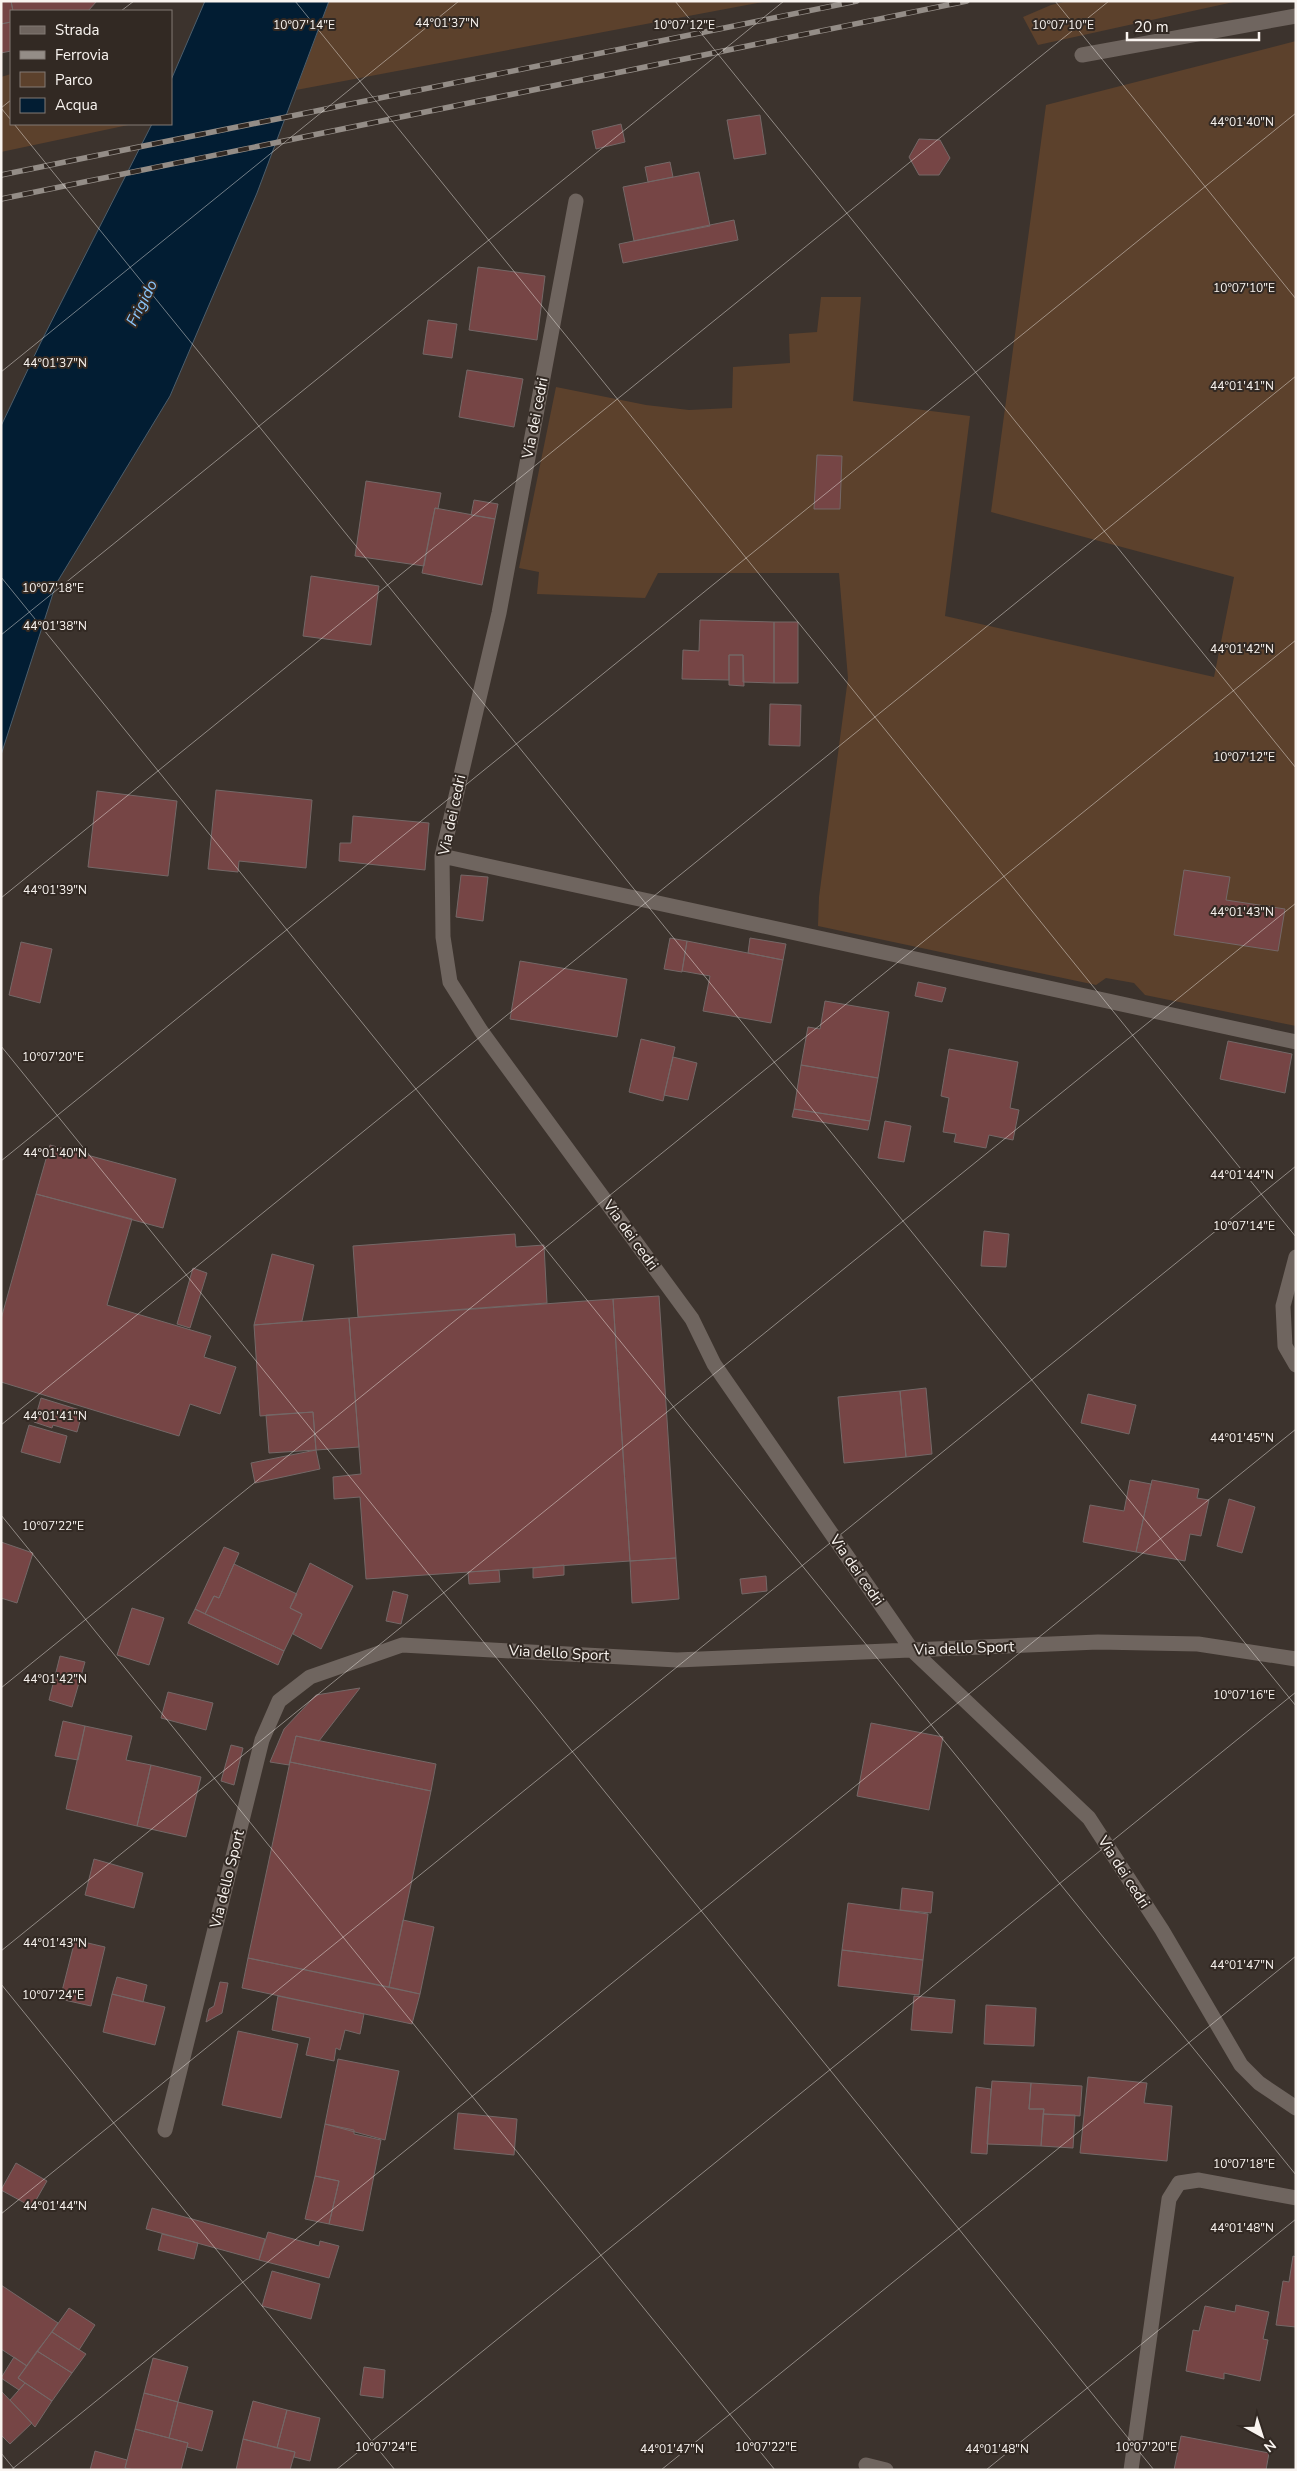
<svg xmlns="http://www.w3.org/2000/svg" width="1297" height="2471" viewBox="0 0 1297 2471" font-family="'Nunito Sans',sans-serif">
	<style>
		.green { fill: #5c412c }
		.water { fill: #021d33; stroke: #4c5e6c }
		.building { fill: #764545; stroke: #746867 }
		.lines { fill: none; stroke-linecap: round; stroke-linejoin: round }
		.service { stroke: #6f655f; stroke-width: 15 }
		.minor { stroke: #6f655f; stroke-width: 15 }
		.rail-casing { stroke: #948d87; stroke-width: 5.5 }
		.rail { stroke: #322923; stroke-width: 4; stroke-dasharray: 11; stroke-linecap: butt }
		.ticks { fill: none; stroke: #f9f4f0; stroke-width: 1; stroke-opacity: 0.45 }
		.labels { text-anchor: middle; dominant-baseline: central; stroke-width: 4; stroke-linejoin: round; paint-order: stroke }
		.street-label { font-size: 15px; fill: #f9f4f0; stroke: #322923 }
		.water-label { font-size: 16px; font-style: italic; fill: #8bc7fd; stroke: #322923 }
		.ticks-label { font-size: 12px; text-anchor: middle; fill: #f9f4f0; stroke: #322923; stroke-width: 4; stroke-linejoin: round; paint-order: stroke }
	</style>
	<rect width="100%" height="100%" fill="#3c332d"/>
	<path class="green" d="M 329,1 L 768,1 L 296,90 Z
		M 1068,1 L 1238,1 L 1038,45 L 1023,17 L 1051,5 Z
		M 1296,41 L 1296,1026 L 1145,995 L 1134,983 L 1106,978 L 1096,985 L 818,926 L 819,897 L 848,678 L 839,573 L 658,573 L 645,598 L 537,594 L 539,572 L 519,568 L 556,387 L 646,405 L 689,410 L 732,408 L 733,367 L 790,363 L 789,334 L 817,332 L 821,297 L 861,297 L 853,401 L 970,416 L 945,616 L 1214,677 L 1234,577 L 991,512 L 1046,105 Z
		M 11,74 L 11,124 L 133,124 L 1,152 L 1,77 Z"/>
	<path class="water" d="M 205,1 L 329,1 L 257,193 L 170,396 L 56,584 L 1,755 L 1,426 L 40,344 L 152,124 L 171,124 L 171,80 Z"/>
	<path class="building" d="M 1,1 L 11,1 L 13,11 L 11,11 L 11,22 L 1,24 Z
		M 11,1 L 97,1 L 88,11 L 13,11 Z
		M 11,22 L 11,51 L 1,53 L 1,24 Z
		M 760,115 L 766,154 L 734,159 L 727,120 Z
		M 621,124 L 625,142 L 596,149 L 592,131 Z
		M 919,139 L 940,140 L 950,158 L 939,175 L 919,175 L 909,157 Z
		M 670,162 L 673,177 L 648,182 L 645,167 Z
		M 699,172 L 710,226 L 634,241 L 623,187 Z
		M 734,220 L 738,240 L 623,263 L 619,244 Z
		M 478,267 L 545,276 L 537,340 L 469,330 Z
		M 428,320 L 457,324 L 452,358 L 423,354 Z
		M 467,370 L 523,379 L 514,427 L 459,417 Z
		M 817,455 L 842,456 L 840,509 L 814,509 Z
		M 366,481 L 441,493 L 438,509 L 435,508 L 424,566 L 355,556 Z
		M 474,500 L 498,504 L 495,519 L 471,515 Z
		M 435,508 L 495,519 L 482,585 L 422,573 Z
		M 311,576 L 379,586 L 371,645 L 303,636 Z
		M 700,620 L 774,622 L 774,683 L 743,682 L 743,655 L 729,655 L 729,680 L 682,679 L 683,650 L 699,651 Z
		M 774,622 L 798,622 L 798,683 L 774,683 Z
		M 729,655 L 743,655 L 744,686 L 729,685 Z
		M 770,704 L 801,705 L 800,746 L 769,745 Z
		M 216,790 L 312,800 L 306,868 L 239,861 L 238,872 L 208,869 Z
		M 97,791 L 177,801 L 168,876 L 88,867 Z
		M 353,816 L 429,823 L 425,870 L 339,861 L 340,843 L 351,843 Z
		M 1184,870 L 1230,877 L 1226,900 L 1285,909 L 1278,951 L 1174,935 Z
		M 461,875 L 488,877 L 483,921 L 456,917 Z
		M 670,938 L 687,941 L 682,972 L 664,969 Z
		M 750,938 L 786,944 L 783,960 L 748,953 Z
		M 687,941 L 783,960 L 771,1023 L 703,1011 L 710,976 L 682,971 Z
		M 21,942 L 52,949 L 40,1003 L 9,995 Z
		M 520,961 L 627,979 L 617,1037 L 510,1019 Z
		M 918,982 L 946,988 L 942,1002 L 915,996 Z
		M 825,1001 L 889,1012 L 878,1078 L 801,1065 L 808,1027 L 820,1029 Z
		M 641,1039 L 675,1047 L 663,1101 L 629,1092 Z
		M 1228,1041 L 1292,1054 L 1285,1093 L 1220,1079 Z
		M 949,1049 L 1018,1062 L 1010,1108 L 1019,1110 L 1013,1140 L 989,1135 L 986,1148 L 954,1142 L 956,1134 L 943,1132 L 949,1098 L 941,1096 Z
		M 673,1057 L 697,1063 L 688,1100 L 664,1095 Z
		M 801,1065 L 878,1078 L 870,1121 L 794,1109 Z
		M 794,1109 L 870,1121 L 868,1130 L 792,1117 Z
		M 885,1121 L 911,1126 L 904,1162 L 878,1158 Z
		M 50,1145 L 176,1179 L 163,1228 L 36,1194 Z
		M 36,1194 L 132,1219 L 107,1305 L 211,1336 L 204,1357 L 236,1367 L 220,1414 L 190,1404 L 179,1436 L 1,1382 L 1,1319 Z
		M 984,1231 L 1009,1234 L 1006,1267 L 981,1266 Z
		M 515,1234 L 516,1247 L 544,1245 L 547,1303 L 358,1317 L 353,1246 Z
		M 272,1254 L 314,1265 L 302,1321 L 254,1325 Z
		M 193,1268 L 207,1273 L 190,1328 L 177,1324 Z
		M 659,1296 L 676,1558 L 630,1561 L 613,1299 Z
		M 613,1299 L 630,1561 L 366,1579 L 360,1497 L 334,1499 L 333,1477 L 361,1474 L 349,1318 Z
		M 349,1318 L 359,1447 L 316,1450 L 313,1412 L 260,1416 L 254,1325 Z
		M 926,1388 L 932,1454 L 906,1457 L 900,1391 Z
		M 900,1391 L 906,1457 L 844,1463 L 838,1397 Z
		M 1088,1394 L 1136,1405 L 1129,1434 L 1081,1423 Z
		M 41,1398 L 83,1411 L 77,1432 L 53,1425 L 52,1428 L 34,1422 Z
		M 313,1412 L 316,1450 L 269,1453 L 266,1415 Z
		M 29,1425 L 67,1436 L 60,1463 L 21,1452 Z
		M 316,1450 L 320,1469 L 255,1483 L 251,1463 Z
		M 1130,1480 L 1151,1484 L 1136,1552 L 1083,1542 L 1090,1505 L 1124,1511 Z
		M 1152,1480 L 1199,1489 L 1197,1498 L 1209,1500 L 1201,1536 L 1190,1534 L 1185,1561 L 1136,1552 Z
		M 1229,1499 L 1255,1507 L 1242,1553 L 1217,1546 Z
		M 1,1542 L 33,1553 L 17,1603 L 1,1598 Z
		M 224,1547 L 239,1553 L 219,1598 L 214,1596 L 205,1614 L 195,1609 Z
		M 676,1558 L 679,1599 L 632,1603 L 630,1561 Z
		M 310,1563 L 353,1586 L 321,1649 L 293,1634 L 302,1614 L 290,1608 Z
		M 234,1564 L 297,1594 L 290,1608 L 302,1614 L 284,1651 L 205,1614 L 214,1596 L 219,1598 Z
		M 564,1565 L 564,1575 L 533,1578 L 533,1568 Z
		M 499,1570 L 500,1582 L 469,1584 L 468,1572 Z
		M 766,1576 L 767,1591 L 742,1594 L 740,1579 Z
		M 393,1591 L 408,1595 L 401,1624 L 386,1621 Z
		M 132,1608 L 164,1618 L 149,1665 L 117,1655 Z
		M 195,1609 L 284,1651 L 278,1665 L 188,1623 Z
		M 60,1656 L 85,1662 L 72,1707 L 49,1700 Z
		M 360,1688 L 319,1741 L 296,1736 L 289,1765 L 270,1762 L 284,1729 L 316,1695 Z
		M 168,1692 L 213,1703 L 206,1730 L 161,1718 Z
		M 63,1721 L 85,1726 L 78,1760 L 55,1756 Z
		M 871,1723 L 943,1737 L 929,1810 L 857,1796 Z
		M 85,1726 L 132,1736 L 126,1760 L 151,1765 L 137,1826 L 66,1809 Z
		M 296,1736 L 436,1764 L 431,1791 L 290,1762 Z
		M 231,1745 L 243,1748 L 234,1785 L 221,1781 Z
		M 290,1762 L 431,1791 L 389,1987 L 248,1958 Z
		M 151,1765 L 201,1777 L 186,1837 L 137,1826 Z
		M 94,1859 L 143,1873 L 134,1908 L 85,1895 Z
		M 902,1888 L 933,1892 L 931,1913 L 900,1910 Z
		M 848,1903 L 928,1914 L 923,1960 L 842,1950 Z
		M 403,1920 L 434,1927 L 420,1994 L 389,1987 Z
		M 75,1940 L 105,1947 L 91,2006 L 60,1999 Z
		M 842,1950 L 923,1960 L 919,1995 L 838,1986 Z
		M 248,1958 L 420,1994 L 412,2024 L 242,1988 Z
		M 117,1977 L 147,1985 L 143,2002 L 112,1994 Z
		M 220,1982 L 228,1983 L 222,2013 L 206,2022 L 209,2009 L 214,2006 Z
		M 112,1994 L 165,2007 L 155,2045 L 103,2032 Z
		M 278,1996 L 364,2014 L 360,2034 L 345,2030 L 340,2050 L 336,2048 L 334,2061 L 306,2055 L 310,2038 L 272,2030 Z
		M 914,1996 L 955,2000 L 952,2033 L 911,2030 Z
		M 986,2005 L 1036,2008 L 1034,2046 L 984,2044 Z
		M 238,2031 L 298,2044 L 281,2118 L 222,2105 Z
		M 338,2059 L 399,2071 L 385,2140 L 325,2124 Z
		M 1088,2077 L 1147,2083 L 1144,2103 L 1172,2106 L 1167,2161 L 1080,2153 Z
		M 992,2081 L 1031,2083 L 1029,2109 L 1044,2109 L 1041,2146 L 987,2144 Z
		M 1031,2083 L 1082,2086 L 1080,2116 L 1043,2114 L 1044,2109 L 1029,2109 Z
		M 976,2087 L 991,2089 L 987,2154 L 971,2153 Z
		M 458,2113 L 517,2119 L 514,2155 L 454,2149 Z
		M 1043,2114 L 1075,2115 L 1073,2148 L 1041,2146 Z
		M 325,2124 L 354,2130 L 354,2134 L 381,2140 L 363,2231 L 329,2224 L 339,2181 L 315,2176 Z
		M 16,2163 L 47,2181 L 32,2207 L 1,2190 Z
		M 315,2176 L 339,2181 L 329,2224 L 305,2219 Z
		M 152,2208 L 265,2239 L 259,2260 L 146,2229 Z
		M 268,2232 L 319,2246 L 320,2241 L 339,2246 L 329,2278 L 259,2260 Z
		M 162,2234 L 198,2243 L 194,2259 L 158,2250 Z
		M 1293,2256 L 1296,2257 L 1296,2327 L 1276,2325 L 1283,2281 L 1289,2282 Z
		M 272,2271 L 320,2284 L 311,2319 L 262,2306 Z
		M 1,2285 L 58,2323 L 27,2366 L 1,2349 Z
		M 1236,2305 L 1269,2312 L 1263,2339 L 1268,2340 L 1260,2381 L 1224,2373 L 1224,2379 L 1186,2371 L 1193,2330 L 1199,2331 L 1205,2306 L 1235,2312 Z
		M 69,2308 L 95,2325 L 79,2350 L 52,2332 Z
		M 52,2332 L 86,2354 L 72,2373 L 37,2351 Z
		M 37,2351 L 72,2373 L 52,2401 L 18,2378 Z
		M 14,2357 L 27,2366 L 18,2378 L 25,2383 L 19,2390 L 1,2378 Z
		M 153,2358 L 188,2367 L 178,2402 L 144,2393 Z
		M 364,2367 L 385,2370 L 383,2398 L 360,2395 Z
		M 25,2383 L 52,2401 L 35,2427 L 10,2400 Z
		M 1,2391 L 32,2423 L 10,2444 L 1,2435 Z
		M 144,2393 L 178,2402 L 169,2438 L 135,2429 Z
		M 253,2401 L 287,2410 L 277,2448 L 243,2439 Z
		M 178,2402 L 213,2411 L 202,2451 L 187,2447 L 188,2443 L 169,2438 Z
		M 287,2410 L 320,2418 L 310,2461 L 294,2457 L 295,2452 L 277,2448 Z
		M 135,2429 L 188,2443 L 181,2470 L 134,2470 L 125,2468 Z
		M 1181,2436 L 1269,2453 L 1266,2470 L 1174,2470 Z
		M 243,2439 L 295,2452 L 290,2470 L 236,2470 Z
		M 95,2451 L 127,2460 L 125,2468 L 132,2470 L 90,2470 Z"/>
	<g class="lines">
		<path class="service" d="M 1296,1257 L 1283,1306 L 1285,1346 L 1296,1365"/>
		<path class="minor" d="M 1082,55 L 1296,16
			M 576,201 L 499,613 L 442,856 L 443,937 L 450,982 L 481,1031 L 692,1319 L 714,1364 L 912,1650 L 1089,1818 L 1162,1930 L 1241,2065 L 1259,2083 L 1296,2108
			M 442,856 L 1296,1042
			M 165,2130 L 262,1740 L 279,1701 L 310,1677 L 402,1645 L 677,1660 L 1098,1642 L 1198,1644 L 1296,1659
			M 866,2465 L 886,2470
			M 1131,2470 L 1169,2199 L 1179,2183 L 1199,2180 L 1296,2198"/>
		<g class="rail-casing">
			<path id="rail" d="M 1,175 L 857,1
				M 1,199 L 967,1"/>
		</g>
		<use href="#rail" class="rail"/>
	</g>
	<path class="ticks" d="M 295,1 L 1296,1237M 675,1 L 1296,768M 1055,1 L 1296,299M 121,11 L 134,1M 1,108 L 11,120M 1,108 L 11,100M 14,124 L 1296,1706M 1,372 L 459,1M 1,577 L 1296,2175M 1,635 L 784,1M 1,898 L 1109,1M 1,1046 L 1154,2470M 1,1161 L 1296,113M 1,1425 L 1296,376M 1,1515 L 775,2470M 1,1688 L 1296,640M 1,1951 L 1296,903M 1,1984 L 395,2470M 1,2214 L 1296,1166M 1,2453 L 15,2470M 11,2470 L 1296,1429M 336,2470 L 1296,1692M 661,2470 L 1296,1956M 986,2470 L 1296,2219"/>
	<g class="labels">
		<g class="street-label">
			<text transform="translate(535 418) rotate(-79)">Via dei cedri</text>
			<text transform="translate(452 815) rotate(-78)">Via dei cedri</text>
			<text transform="translate(631 1235) rotate(54)">Via dei cedri</text>
			<text transform="translate(857 1570) rotate(55)">Via dei cedri</text>
			<text transform="translate(964 1648) rotate(-2)">Via dello Sport</text>
			<text transform="translate(559 1653) rotate(3)">Via dello Sport</text>
			<text transform="translate(1124 1872) rotate(57)">Via dei cedri</text>
			<text transform="translate(227 1879) rotate(-76)">Via dello Sport</text>
		</g>
		<g class="water-label">
			<text transform="translate(142 303) rotate(-63)">Frigido</text>
		</g>
	</g>
	<g class="ticks-label">
		<text x="447" y="27">44°01'37"N</text>
		<text x="304" y="29">10°07'14"E</text>
		<text x="684" y="29">10°07'12"E</text>
		<text x="1063" y="29">10°07'10"E</text>
		<text x="1242" y="126">44°01'40"N</text>
		<text x="1244" y="292">10°07'10"E</text>
		<text x="55" y="367">44°01'37"N</text>
		<text x="1242" y="390">44°01'41"N</text>
		<text x="53" y="592">10°07'18"E</text>
		<text x="55" y="630">44°01'38"N</text>
		<text x="1242" y="653">44°01'42"N</text>
		<text x="1244" y="761">10°07'12"E</text>
		<text x="55" y="894">44°01'39"N</text>
		<text x="1242" y="916">44°01'43"N</text>
		<text x="53" y="1061">10°07'20"E</text>
		<text x="55" y="1157">44°01'40"N</text>
		<text x="1242" y="1179">44°01'44"N</text>
		<text x="1244" y="1230">10°07'14"E</text>
		<text x="55" y="1420">44°01'41"N</text>
		<text x="1242" y="1442">44°01'45"N</text>
		<text x="53" y="1530">10°07'22"E</text>
		<text x="55" y="1683">44°01'42"N</text>
		<text x="1244" y="1699">10°07'16"E</text>
		<text x="55" y="1947">44°01'43"N</text>
		<text x="1242" y="1969">44°01'47"N</text>
		<text x="53" y="1999">10°07'24"E</text>
		<text x="1244" y="2168">10°07'18"E</text>
		<text x="55" y="2210">44°01'44"N</text>
		<text x="1242" y="2232">44°01'48"N</text>
		<text x="386" y="2451">10°07'24"E</text>
		<text x="766" y="2451">10°07'22"E</text>
		<text x="1146" y="2451">10°07'20"E</text>
		<text x="672" y="2453">44°01'47"N</text>
		<text x="997" y="2453">44°01'48"N</text>
	</g>
	<rect width="1297" height="2471" fill="none" stroke="#f9f4f0" stroke-width="5"/>
	<rect x="10" y="10" width="162" height="115" fill="#322923" stroke="#827a75"/>
	<rect x="20" y="26" width="25" height="8" fill="#6f655f" stroke="#827a75"/>
	<text x="55" y="35" font-size="15" fill="#f9f4f0">Strada</text>
	<rect x="20" y="51" width="25" height="8" fill="#948d87" stroke="#827a75"/>
	<text x="55" y="60" font-size="15" fill="#f9f4f0">Ferrovia</text>
	<rect x="20" y="72" width="25" height="15" fill="#5c412c" stroke="#827a75"/>
	<text x="55" y="85" font-size="15" fill="#f9f4f0">Parco</text>
	<rect x="20" y="98" width="25" height="15" fill="#021d33" stroke="#827a75"/>
	<text x="55" y="110" font-size="15" fill="#f9f4f0">Acqua</text>
	<g transform="translate(1262 2436) rotate(141)" stroke="#322923" stroke-width="4" paint-order="stroke">
	<path d="M0-4L9 19L0 12L-9 19Z" fill="#f9f4f0"/>
	<text y="-8" font-size="14" font-weight="bold" text-anchor="middle" fill="#f9f4f0">N</text>
	</g>
	<path d="M1127 32v8h132v-8" fill="none" stroke="#f9f4f0" stroke-width="2.5"/>
	<text x="1134" y="32" font-size="15" fill="#f9f4f0" stroke="#322923" stroke-width="4" paint-order="stroke">20 m</text>
</svg>
